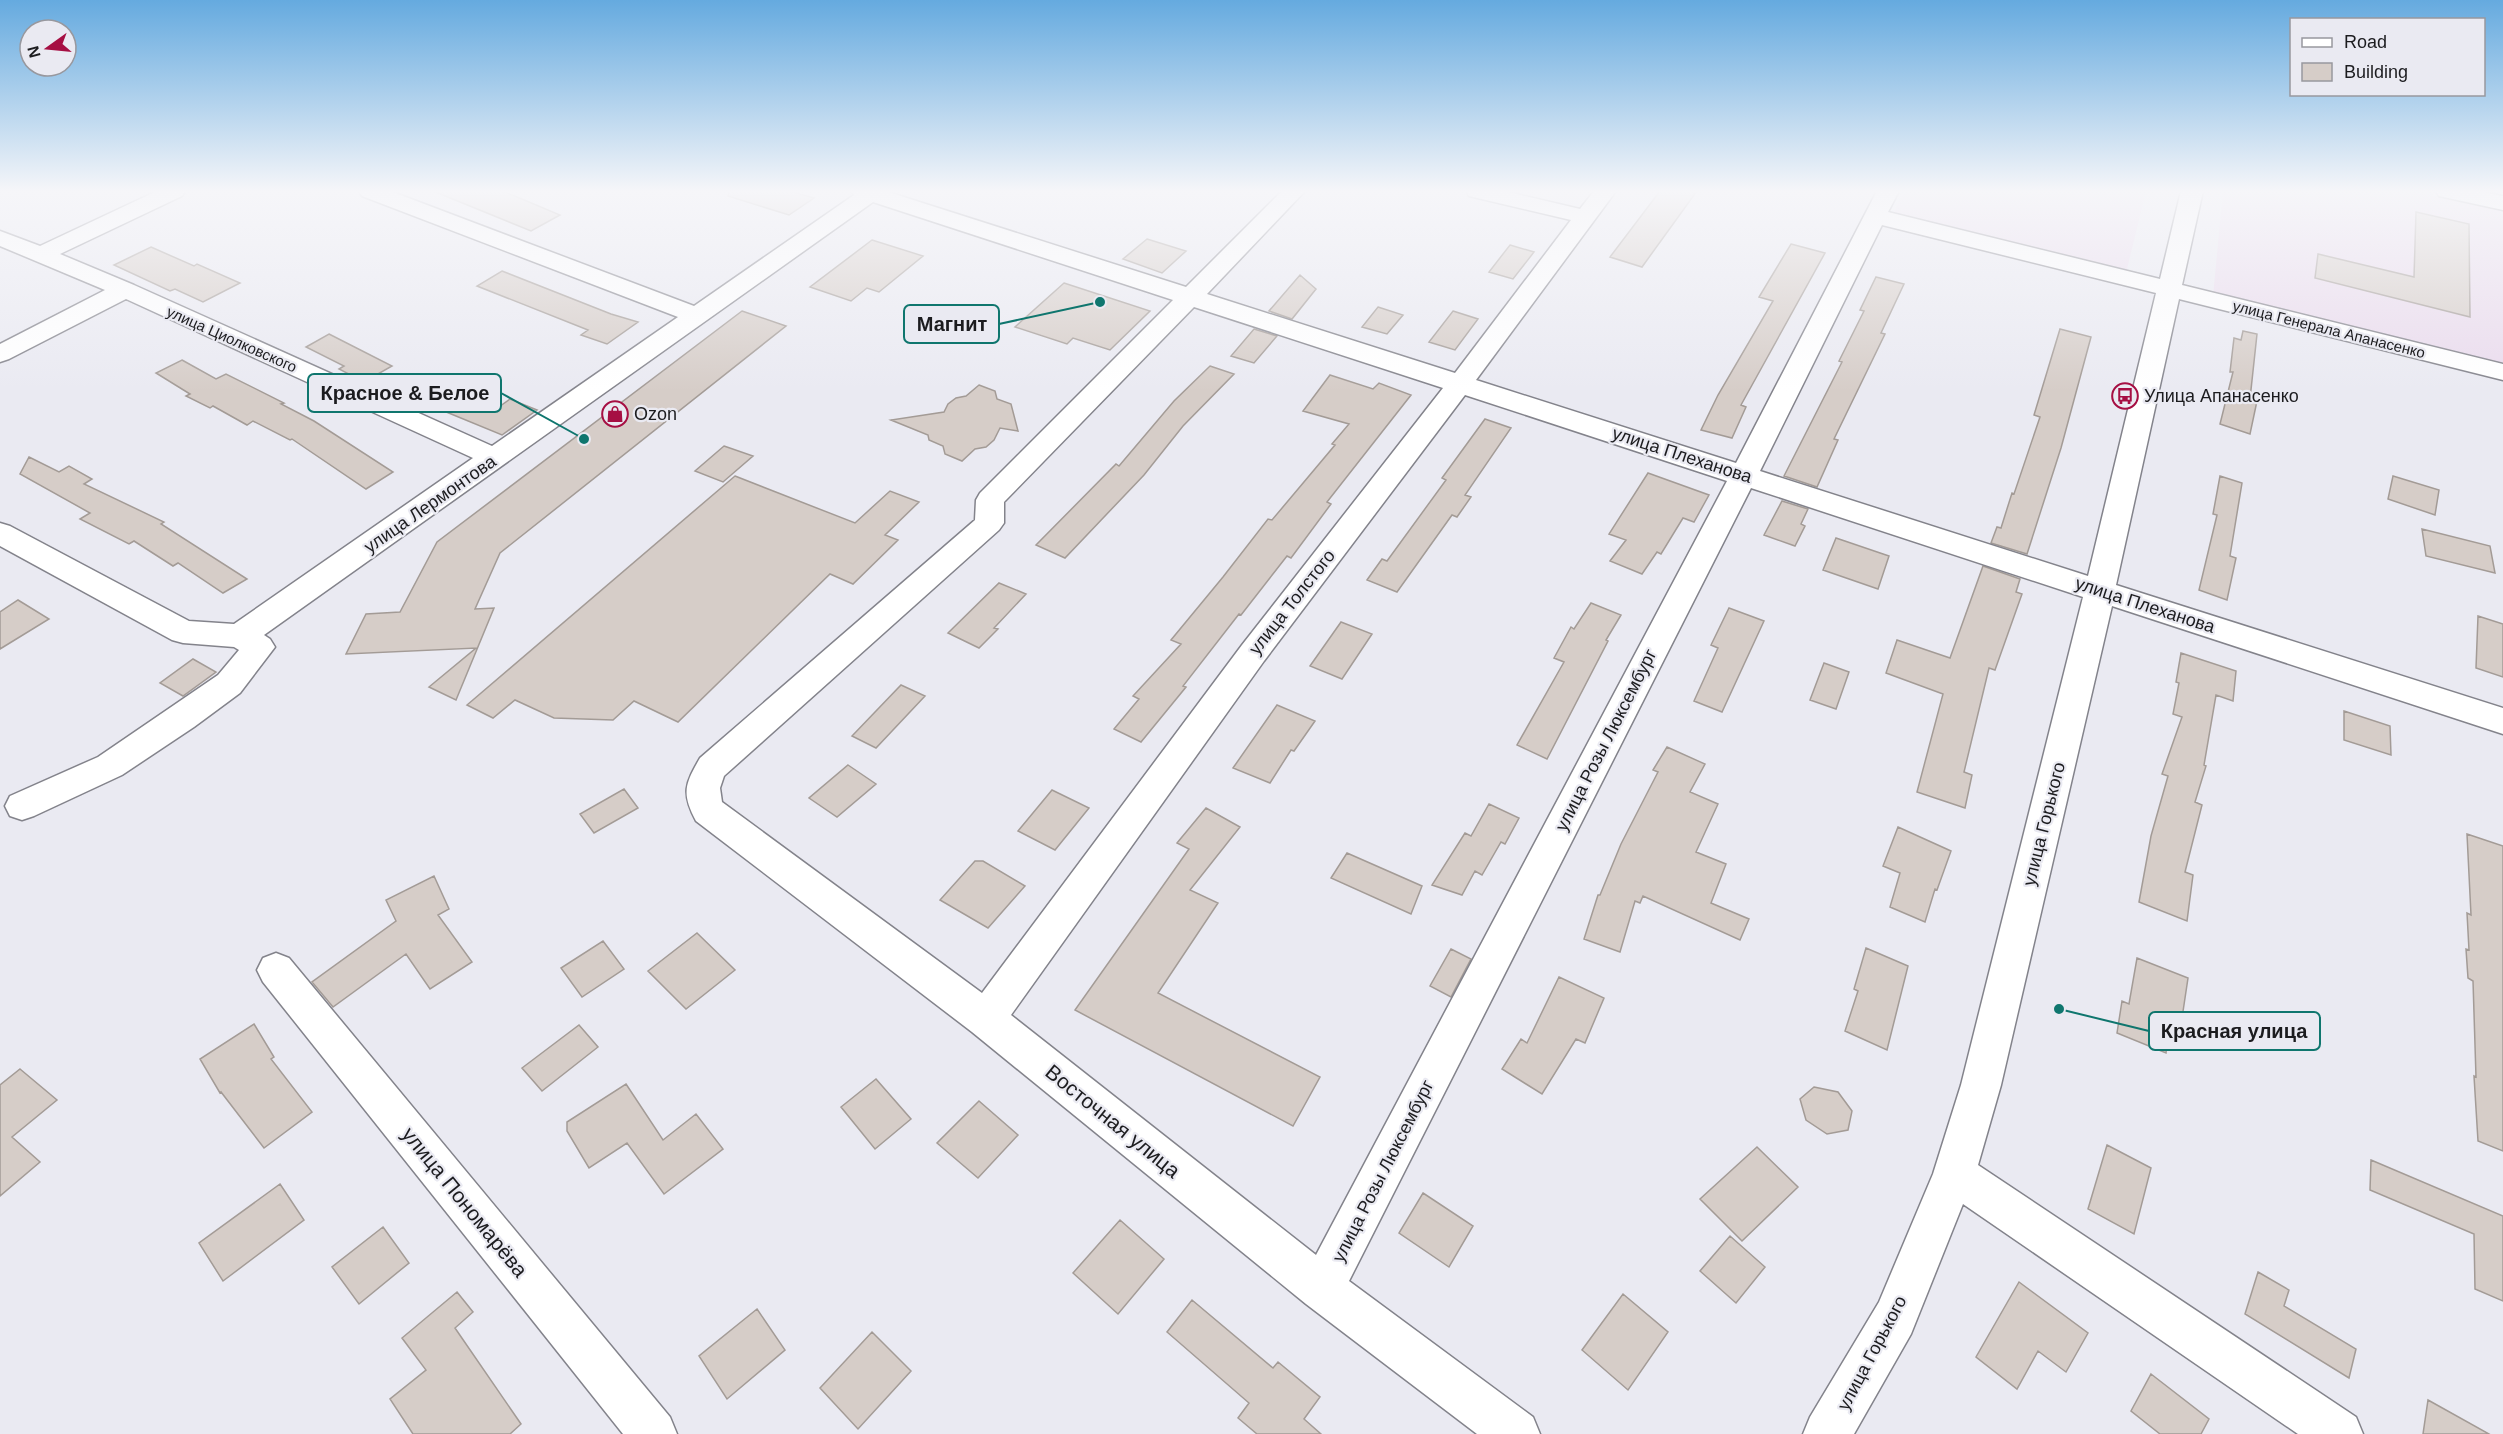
<svg xmlns="http://www.w3.org/2000/svg" width="2503" height="1434" viewBox="0 0 2503 1434" font-family="Helvetica,sans-serif">
	<style>
		.education { fill: #eadbed }
		.building { fill: #d6cdc8; stroke: #a39b96; stroke-width: 1.5 }
		.lines { fill: none; stroke-linecap: round; stroke-linejoin: round }
		.minor-casing { stroke: #83838b; stroke-width: 3 }
		.minor { fill: #fff; fill-rule: evenodd }
		.labels { text-anchor: middle; dominant-baseline: central; stroke-width: 4.5; stroke-linejoin: round; paint-order: stroke }
		.far-street-label { font-size: 15px; fill: #1c1c1f; stroke: #eaeaf2 }
		.poi-label { font-size: 18px; fill: #1c1c1f; stroke: #eaeaf2; text-anchor: start }
		.street-label { font-size: 18px; fill: #1c1c1f; stroke: #eaeaf2 }
		.near-street-label { font-size: 21px; fill: #1c1c1f; stroke: #eaeaf2 }
		.leader { fill: none; stroke: #0f766e; stroke-width: 2 }
		.callout-dot { fill: #0f766e; stroke: #eaeaf2; stroke-width: 2 }
		.callout { fill: #eaeaf2; stroke: #0f766e; stroke-width: 2 }
		.callout-label { font-size: 20px; text-anchor: middle; font-weight: bold; fill: #1c1c1f }
	</style>
	<rect width="100%" height="100%" fill="#eaeaf2"/>
	<path class="education" d="M 1904,191 L 2146,191 L 2126,273 L 1893,214 Z
		M 2223,191 L 2411,191 L 2503,211 L 2503,370 L 2213,296 Z"/>
	<path class="building" d="M 433,191 L 503,191 L 560,215 L 531,231 Z
		M 729,191 L 790,191 L 814,198 L 789,215 L 728,196 Z
		M 1660,191 L 1697,191 L 1642,267 L 1610,257 Z
		M 2416,212 L 2469,224 L 2470,317 L 2315,278 L 2318,254 L 2414,277 Z
		M 1147,239 L 1186,251 L 1162,273 L 1123,259 Z
		M 872,240 L 923,256 L 879,292 L 867,288 L 851,301 L 810,287 Z
		M 1791,244 L 1825,253 L 1741,405 L 1746,407 L 1732,438 L 1701,430 L 1718,395 L 1773,301 L 1759,297 Z
		M 1510,245 L 1534,252 L 1513,279 L 1489,272 Z
		M 151,247 L 194,266 L 197,264 L 240,283 L 203,302 L 175,289 L 170,291 L 114,265 Z
		M 502,271 L 611,314 L 638,322 L 607,344 L 581,335 L 588,330 L 477,286 Z
		M 1300,275 L 1316,289 L 1292,319 L 1269,311 Z
		M 1876,277 L 1904,284 L 1881,333 L 1885,334 L 1834,439 L 1838,440 L 1817,487 L 1784,476 L 1842,362 L 1839,361 L 1864,311 L 1860,310 Z
		M 1064,283 L 1150,311 L 1110,350 L 1073,338 L 1067,344 L 1015,327 Z
		M 1378,307 L 1403,315 L 1387,334 L 1362,327 Z
		M 742,311 L 786,326 L 500,553 L 475,609 L 494,608 L 456,700 L 429,687 L 476,648 L 346,654 L 366,614 L 400,612 L 437,542 Z
		M 1453,311 L 1478,319 L 1455,350 L 1429,342 Z
		M 1254,329 L 1277,336 L 1254,363 L 1231,356 Z
		M 2060,329 L 2091,337 L 2061,448 L 2027,554 L 1991,543 L 1997,527 L 2001,528 L 2012,493 L 2014,494 L 2040,417 L 2034,415 Z
		M 2243,331 L 2257,334 L 2250,399 L 2257,401 L 2250,434 L 2220,424 L 2233,372 L 2230,372 L 2234,338 L 2241,340 Z
		M 329,334 L 392,366 L 364,382 L 339,369 L 344,366 L 306,347 Z
		M 182,360 L 216,379 L 226,374 L 284,403 L 281,404 L 314,421 L 393,472 L 366,489 L 292,439 L 290,440 L 253,421 L 247,425 L 213,406 L 210,408 L 186,396 L 190,394 L 156,373 Z
		M 1210,366 L 1234,374 L 1183,426 L 1144,475 L 1065,558 L 1036,545 L 1116,464 L 1119,466 L 1174,401 Z
		M 1330,375 L 1373,389 L 1379,383 L 1411,395 L 1327,502 L 1331,504 L 1291,558 L 1287,556 L 1241,615 L 1239,614 L 1183,686 L 1186,687 L 1141,742 L 1114,729 L 1139,699 L 1133,696 L 1181,644 L 1171,640 L 1223,577 L 1268,519 L 1272,520 L 1335,445 L 1332,444 L 1349,424 L 1303,411 Z
		M 979,385 L 995,391 L 997,399 L 1011,404 L 1018,431 L 1000,428 L 994,440 L 986,447 L 975,449 L 962,461 L 945,454 L 943,446 L 929,440 L 928,435 L 891,420 L 944,412 L 948,404 L 956,398 L 966,396 Z
		M 445,392 L 496,409 L 510,399 L 537,410 L 502,435 L 439,409 Z
		M 1485,419 L 1511,428 L 1465,495 L 1471,497 L 1457,517 L 1452,515 L 1397,592 L 1367,580 L 1382,559 L 1387,561 L 1446,480 L 1442,478 Z
		M 724,446 L 753,456 L 723,482 L 695,471 Z
		M 29,457 L 59,472 L 69,466 L 92,479 L 84,484 L 164,522 L 161,524 L 247,579 L 223,593 L 178,563 L 173,566 L 134,541 L 129,544 L 80,519 L 90,513 L 20,474 Z
		M 1648,473 L 1709,495 L 1694,522 L 1683,518 L 1661,554 L 1657,552 L 1642,574 L 1610,561 L 1626,540 L 1609,534 Z
		M 735,476 L 855,523 L 890,491 L 919,502 L 885,535 L 898,540 L 853,584 L 830,574 L 678,722 L 634,701 L 613,720 L 554,718 L 515,700 L 493,718 L 467,705 Z
		M 2220,476 L 2242,483 L 2230,556 L 2236,558 L 2227,600 L 2199,590 L 2217,515 L 2213,514 Z
		M 2393,476 L 2439,490 L 2435,515 L 2388,499 Z
		M 1782,501 L 1808,509 L 1801,524 L 1805,526 L 1795,546 L 1764,535 Z
		M 2422,529 L 2490,546 L 2495,573 L 2426,556 Z
		M 1836,538 L 1889,556 L 1878,589 L 1823,570 Z
		M 1983,566 L 2020,579 L 2016,592 L 2022,594 L 1995,670 L 1989,668 L 1964,772 L 1972,775 L 1965,808 L 1917,792 L 1943,694 L 1886,673 L 1897,640 L 1950,658 Z
		M 999,583 L 1026,594 L 994,628 L 998,629 L 979,648 L 948,633 Z
		M 18,600 L 49,619 L 0,649 L 0,612 Z
		M 1591,603 L 1621,615 L 1606,640 L 1608,641 L 1547,759 L 1517,745 L 1564,662 L 1554,658 L 1571,627 L 1574,629 Z
		M 1729,608 L 1764,621 L 1722,712 L 1694,701 L 1718,648 L 1711,645 Z
		M 2478,616 L 2503,624 L 2503,677 L 2476,668 Z
		M 1341,622 L 1372,634 L 1342,679 L 1310,666 Z
		M 2181,653 L 2236,671 L 2233,701 L 2216,695 L 2204,765 L 2206,766 L 2195,802 L 2202,805 L 2185,872 L 2193,875 L 2187,921 L 2139,902 L 2151,836 L 2168,776 L 2162,774 L 2182,717 L 2173,714 L 2179,683 L 2176,682 Z
		M 193,659 L 216,672 L 183,696 L 160,683 Z
		M 1824,663 L 1849,672 L 1836,709 L 1810,700 Z
		M 901,685 L 925,696 L 876,748 L 852,736 Z
		M 1277,705 L 1315,721 L 1294,751 L 1291,750 L 1270,783 L 1233,768 Z
		M 2344,711 L 2390,726 L 2391,755 L 2344,740 Z
		M 1667,747 L 1705,764 L 1690,792 L 1718,804 L 1696,852 L 1726,864 L 1711,903 L 1749,919 L 1740,940 L 1643,896 L 1640,903 L 1635,901 L 1620,952 L 1584,939 L 1598,895 L 1600,895 L 1621,844 L 1658,772 L 1653,770 Z
		M 848,765 L 876,784 L 837,817 L 809,798 Z
		M 624,789 L 638,808 L 594,833 L 580,814 Z
		M 1052,790 L 1089,808 L 1055,850 L 1018,831 Z
		M 1489,804 L 1519,818 L 1505,844 L 1501,842 L 1482,875 L 1475,871 L 1462,895 L 1432,885 L 1465,833 L 1471,836 Z
		M 1206,808 L 1240,827 L 1190,890 L 1218,903 L 1158,993 L 1320,1077 L 1293,1126 L 1075,1010 L 1189,849 L 1177,843 Z
		M 1898,827 L 1951,851 L 1937,890 L 1935,889 L 1925,922 L 1890,907 L 1900,873 L 1883,866 Z
		M 2467,834 L 2503,846 L 2503,1151 L 2478,1141 L 2474,1076 L 2476,1077 L 2473,981 L 2468,978 L 2466,949 L 2469,950 L 2467,913 L 2471,915 Z
		M 1347,853 L 1422,886 L 1411,914 L 1331,878 Z
		M 975,861 L 983,861 L 1025,886 L 988,928 L 940,900 Z
		M 434,876 L 449,909 L 438,915 L 472,962 L 430,989 L 406,954 L 333,1007 L 312,982 L 396,921 L 386,900 Z
		M 697,933 L 735,970 L 686,1009 L 648,971 Z
		M 603,941 L 624,969 L 582,997 L 561,968 Z
		M 1866,948 L 1908,966 L 1887,1050 L 1845,1031 L 1858,991 L 1854,989 Z
		M 1451,949 L 1471,959 L 1451,997 L 1430,986 Z
		M 2137,958 L 2188,978 L 2182,1018 L 2170,1013 L 2166,1053 L 2117,1033 L 2122,1001 L 2129,1004 Z
		M 1559,977 L 1604,998 L 1585,1043 L 1576,1039 L 1542,1094 L 1502,1069 L 1521,1039 L 1527,1043 Z
		M 254,1024 L 274,1057 L 271,1059 L 312,1112 L 264,1148 L 221,1092 L 220,1093 L 200,1059 Z
		M 579,1025 L 598,1047 L 542,1091 L 522,1068 Z
		M 20,1069 L 57,1100 L 12,1137 L 40,1162 L 0,1196 L 0,1085 Z
		M 876,1079 L 911,1119 L 875,1149 L 841,1107 Z
		M 626,1084 L 663,1140 L 696,1114 L 723,1149 L 664,1194 L 627,1143 L 589,1168 L 567,1131 L 567,1122 Z
		M 1814,1087 L 1838,1092 L 1852,1111 L 1848,1130 L 1827,1134 L 1806,1120 L 1800,1099 Z
		M 979,1101 L 1018,1135 L 978,1178 L 937,1143 Z
		M 2107,1145 L 2151,1168 L 2134,1234 L 2088,1209 Z
		M 1757,1147 L 1798,1187 L 1742,1241 L 1700,1199 Z
		M 2371,1160 L 2503,1216 L 2503,1301 L 2475,1289 L 2474,1234 L 2370,1190 Z
		M 280,1184 L 304,1220 L 223,1281 L 199,1243 Z
		M 1423,1193 L 1473,1226 L 1449,1267 L 1399,1233 Z
		M 1120,1220 L 1164,1259 L 1118,1314 L 1073,1273 Z
		M 383,1227 L 409,1263 L 359,1304 L 332,1267 Z
		M 1730,1236 L 1765,1267 L 1736,1303 L 1700,1271 Z
		M 2258,1272 L 2289,1290 L 2284,1306 L 2356,1349 L 2349,1378 L 2245,1314 Z
		M 2019,1282 L 2088,1333 L 2066,1372 L 2038,1351 L 2017,1389 L 1976,1357 Z
		M 457,1292 L 473,1312 L 455,1328 L 521,1424 L 510,1434 L 413,1434 L 390,1399 L 426,1370 L 402,1338 Z
		M 1623,1294 L 1668,1332 L 1628,1390 L 1582,1350 Z
		M 1192,1300 L 1273,1368 L 1278,1362 L 1320,1397 L 1304,1419 L 1321,1434 L 1257,1434 L 1238,1418 L 1249,1403 L 1167,1332 Z
		M 757,1309 L 785,1350 L 727,1399 L 699,1356 Z
		M 872,1332 L 911,1371 L 858,1429 L 820,1388 Z
		M 2151,1374 L 2209,1419 L 2201,1434 L 2160,1434 L 2131,1411 Z
		M 2428,1400 L 2489,1434 L 2423,1434 Z"/>
	<g class="lines">
		<g class="minor-casing">
			<path id="minor" d="M 157,191 L 185,191 L 182,196 L 60,254 L 134,285 L 492,446 L 678,317 L 362,196 L 359,191 L 390,191 L 694,306 L 854,195 L 851,191 L 885,191 L 1186,287 L 1282,191 L 1305,191 L 1207,294 L 1455,373 L 1571,220 L 1469,196 L 1466,191 L 1504,191 L 1580,209 L 1594,191 L 1616,191 L 1476,380 L 1736,463 L 1877,191 L 1899,191 L 1888,212 L 2160,279 L 2181,191 L 2203,191 L 2182,285 L 2503,364 L 2503,380 L 2179,299 L 2116,585 L 2503,708 L 2503,734 L 2112,606 L 2001,1085 L 1978,1165 L 2356,1417 L 2363,1434 L 2298,1434 L 1963,1204 L 1911,1334 L 1854,1434 L 1803,1434 L 1810,1417 L 1879,1302 L 1933,1174 L 1961,1085 L 2083,597 L 1751,488 L 1349,1281 L 1533,1417 L 1540,1434 L 1477,1434 L 1306,1304 L 972,1032 L 696,821 C 681,793 685,784 700,758 L 975,520 L 976,500 L 980,493 L 1173,300 L 873,202 L 264,635 L 270,639 L 275,647 L 240,693 L 194,727 L 122,775 L 34,816 L 22,820 L 10,816 L 5,806 L 10,796 L 98,757 L 218,675 L 239,650 L 234,647 L 183,643 L 172,640 L 0,546 L 0,523 L 10,526 L 189,621 L 234,624 L 473,458 L 126,299 L 9,359 L 0,362 L 0,344 L 105,290 L 0,246 L 0,231 L 40,246 ZM 1882,225 L 2156,293 L 2088,576 L 1760,471 ZM 1194,307 L 1443,388 L 1242,645 L 982,993 L 722,802 L 720,788 L 724,776 L 999,530 L 1004,523 L 1004,502 ZM 1465,395 L 1727,481 L 1316,1255 L 1011,1015 L 1264,661 Z
				M 2436,191 L 2477,191 L 2503,196 L 2503,210 L 2439,196 Z
				M 276,953 L 289,958 L 670,1417 L 677,1434 L 623,1434 L 263,982 L 257,970 L 263,958 Z"/>
		</g>
		<use href="#minor" class="minor"/>
	</g>
	<linearGradient id="sky" x2="0" y2="1"><stop stop-color="#65aadf"/><stop offset="0.49" stop-color="#f6f6f9"/><stop offset="1" stop-color="#f6f6f9" stop-opacity="0"/></linearGradient>
	<rect width="2503" height="391" fill="url(#sky)"/>
	<defs>
		<g id="bus-ring" transform="scale(1.35)"><circle r="9.5" fill="#eaeaf2" stroke="#a60f43" stroke-width="1.5"/><path d="M-5-6H5V4H4V6H2V4H-2V6H-4V4H-5ZM-3.5-4V0h7V-4ZM-3.5 1.2v1.5H-2V1.2ZM2 1.2v1.5H3.5V1.2Z" fill="#a60f43"/></g>
		<g id="shop-ring" transform="scale(1.35)"><circle r="9.5" fill="#eaeaf2" stroke="#a60f43" stroke-width="1.5"/><path d="M-5-2.5h2.3a2.7 3.5 0 0 1 5.4 0H5L5.5 6h-11ZM-1.5-2.5h3a1.5 2.3 0 0 0-3 0Z" fill="#a60f43"/></g>
	</defs>
	<g fill-rule="evenodd">
		<use href="#bus-ring" x="2125" y="396"/>
		<use href="#shop-ring" x="615" y="414"/>
	</g>
	<g class="labels">
		<g class="far-street-label">
			<text transform="translate(2329 329) rotate(14)">улица Генерала Апанасенко</text>
			<text transform="translate(232 339) rotate(24)">улица Циолковского</text>
		</g>
		<g class="poi-label">
			<text x="2144" y="396">Улица Апанасенко</text>
			<text x="634" y="414">Ozon</text>
		</g>
		<g class="street-label">
			<text transform="translate(1682 455) rotate(18)">улица Плеханова</text>
			<text transform="translate(430 504) rotate(-35)">улица Лермонтова</text>
			<text transform="translate(1292 602) rotate(-52)">улица Толстого</text>
			<text transform="translate(2145 605) rotate(18)">улица Плеханова</text>
			<text transform="translate(1606 740) rotate(-63)">улица Розы Люксембург</text>
			<text transform="translate(2044 824) rotate(-76)">улица Горького</text>
			<text transform="translate(1383 1171) rotate(-63)">улица Розы Люксембург</text>
			<text transform="translate(1872 1353) rotate(-62)">улица Горького</text>
		</g>
		<g class="near-street-label">
			<text transform="translate(1113 1121) rotate(39)">Восточная улица</text>
			<text transform="translate(465 1202) rotate(51)">улица Пономарёва</text>
		</g>
	</g>
	<path class="leader" d="M1100 302L999 324M584 439L501 393M2059 1009L2149 1031"/>
	<g class="callout-dot">
		<circle cx="1100" cy="302" r="6"/>
		<circle cx="584" cy="439" r="6"/>
		<circle cx="2059" cy="1009" r="6"/>
	</g>
	<g class="callout">
		<rect x="904" y="305" width="95" height="38" rx="6"/>
		<rect x="308" y="374" width="193" height="38" rx="6"/>
		<rect x="2149" y="1012" width="171" height="38" rx="6"/>
	</g>
	<g class="callout-label">
		<text x="952" y="331">Магнит</text>
		<text x="405" y="400">Красное &amp; Белое</text>
		<text x="2234" y="1038">Красная улица</text>
	</g>
	<rect x="2290" y="18" width="195" height="78" fill="#eaeaf2" stroke="#98989e" stroke-width="1.5"/>
	<rect x="2302" y="38" width="30" height="9" fill="#ffffff" stroke="#98989e" stroke-width="1.5"/>
	<text x="2344" y="48" font-size="18" fill="#1c1c1f">Road</text>
	<rect x="2302" y="63" width="30" height="18" fill="#d6cdc8" stroke="#98989e" stroke-width="1.5"/>
	<text x="2344" y="78" font-size="18" fill="#1c1c1f">Building</text>
	<g transform="translate(48 48) rotate(255)"><circle r="28" fill="#eaeaf2" stroke="#98989e" stroke-width="1.5"/>
	<path d="M0-4.5L10 22L0 15L-10 22Z" fill="#a60f43"/>
	<text y="-9" font-size="16" font-weight="bold" text-anchor="middle" fill="#1c1c1f">N</text>
	</g>
</svg>
